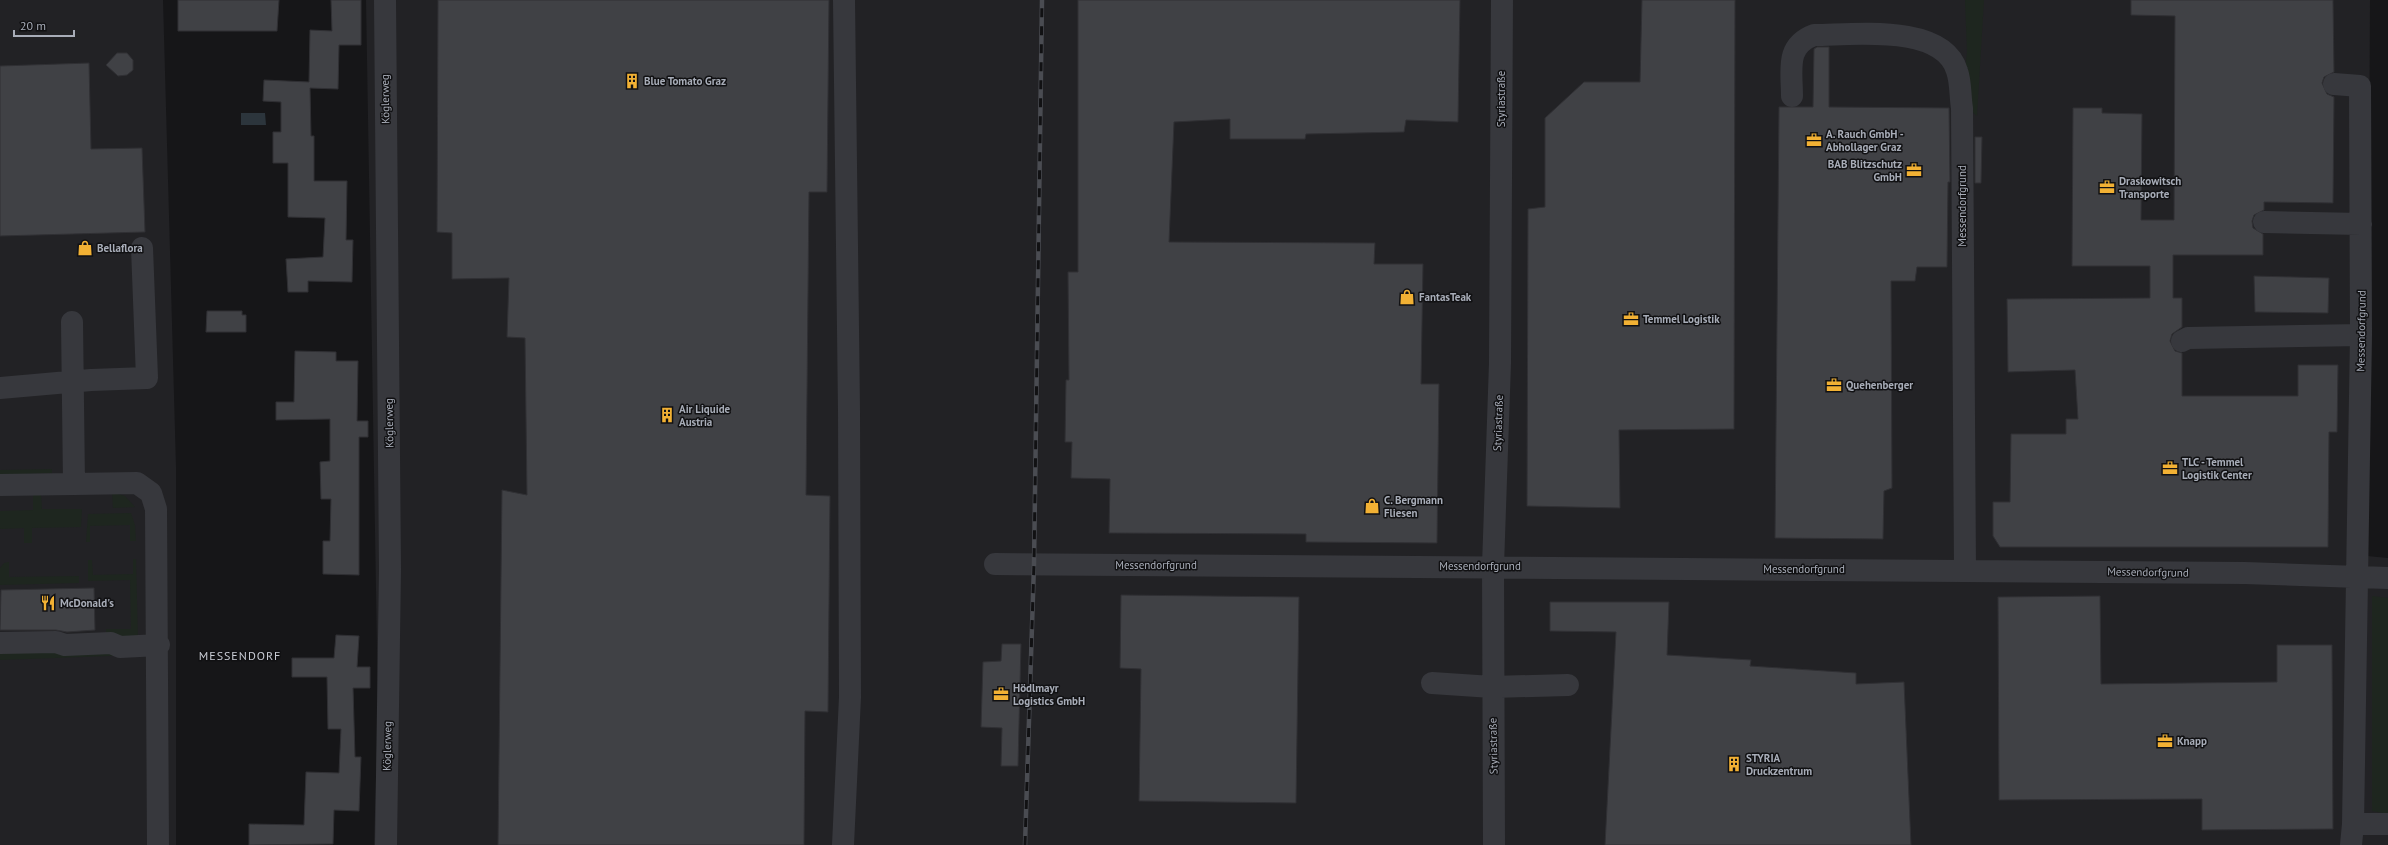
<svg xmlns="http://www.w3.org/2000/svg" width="2388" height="845" viewBox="0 0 2388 845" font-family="'PT Sans',sans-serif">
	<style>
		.built { fill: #222225 }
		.green { fill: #1e261f }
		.water { fill: #2c353c }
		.building { fill: #404145; stroke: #303034 }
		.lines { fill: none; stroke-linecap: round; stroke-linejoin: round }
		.minor { stroke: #37383d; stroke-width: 22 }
		.rail-casing { stroke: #4a4c52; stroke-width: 4.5 }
		.rail { stroke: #111113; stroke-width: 3; stroke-dasharray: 9; stroke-linecap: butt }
		.labels { text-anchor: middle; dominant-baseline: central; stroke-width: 3; stroke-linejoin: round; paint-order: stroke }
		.poi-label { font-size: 11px; font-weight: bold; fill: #a8adb8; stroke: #111113; text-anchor: start }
		.street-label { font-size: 11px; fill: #a8adb8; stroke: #111113 }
		.neighbourhood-label { font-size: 12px; letter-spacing: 1px; fill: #c9ccd4; stroke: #111113 }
	</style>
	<rect width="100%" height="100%" fill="#161618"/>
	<path class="built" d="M 0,0 L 163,0 L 176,467 L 176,845 L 0,845 Z
		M 366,0 L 2370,0 L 2367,556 L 2388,558 L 2388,845 L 374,845 L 378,708 Z"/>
	<path class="green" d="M 1965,0 L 1984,0 L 1977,116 L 1961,102 L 1967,52 Z
		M 52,469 L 52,473 L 0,475 L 0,470 Z
		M 112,492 L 125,496 L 135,507 L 113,508 Z
		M 33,494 L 41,495 L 42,509 L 82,509 L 81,527 L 32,528 L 32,543 L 24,543 L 24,528 L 0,529 L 0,511 L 33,510 Z
		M 131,513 L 135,525 L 136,541 L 130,541 L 130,525 L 90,526 L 90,542 L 86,542 L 88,514 Z
		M 133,559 L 136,559 L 138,640 L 106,634 L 106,629 L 131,629 L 130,580 L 88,581 L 88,560 L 92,560 L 93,575 L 133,574 Z
		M 9,562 L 9,577 L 79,576 L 79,583 L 0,585 L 0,568 L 4,563 Z
		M 2372,596 L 2388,598 L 2388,814 L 2372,811 Z
		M 0,650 L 138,652 L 138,655 L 0,660 Z"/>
	<path class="water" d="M 241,113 L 265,113 L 266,125 L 241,125 Z"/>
	<path class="building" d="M 178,0 L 279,0 L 277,31 L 178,31 Z
		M 331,0 L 361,0 L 361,45 L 339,45 L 338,89 L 310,88 L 311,136 L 314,136 L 314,181 L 347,181 L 346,240 L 353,240 L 352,282 L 308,281 L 308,292 L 288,292 L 286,259 L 323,257 L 325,218 L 288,217 L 288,163 L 273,163 L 273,132 L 281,132 L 281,102 L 263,101 L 264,80 L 309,82 L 310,30 L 332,31 Z
		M 438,0 L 829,0 L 827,192 L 809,192 L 806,495 L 830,496 L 828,712 L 805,711 L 804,845 L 498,845 L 502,490 L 527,495 L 525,338 L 507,337 L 509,278 L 452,279 L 452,233 L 437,232 Z
		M 1078,0 L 1460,0 L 1458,122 L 1406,120 L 1404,132 L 1306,134 L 1305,139 L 1230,139 L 1230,119 L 1174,122 L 1169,242 L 1375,243 L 1374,264 L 1423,264 L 1421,384 L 1439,384 L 1437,543 L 1306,542 L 1306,534 L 1109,533 L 1110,479 L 1071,478 L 1072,442 L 1065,442 L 1066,380 L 1069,380 L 1068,272 L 1078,272 Z
		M 1642,0 L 1735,0 L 1734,429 L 1619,430 L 1620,508 L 1527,506 L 1528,209 L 1545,207 L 1545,118 L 1584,82 L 1640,82 Z
		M 2131,0 L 2333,0 L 2334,72 L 2324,77 L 2322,83 L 2327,94 L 2334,97 L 2333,203 L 2264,202 L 2264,210 L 2254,215 L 2252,221 L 2253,228 L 2263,234 L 2263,255 L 2173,255 L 2173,298 L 2182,298 L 2182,327 L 2172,334 L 2170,341 L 2175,351 L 2182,353 L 2182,396 L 2298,396 L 2298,365 L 2338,365 L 2337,432 L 2329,432 L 2328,547 L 2000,547 L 1993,536 L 1993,502 L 2010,502 L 2011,434 L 2066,434 L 2066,419 L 2078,419 L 2075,370 L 2008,372 L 2007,299 L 2150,298 L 2150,266 L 2072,266 L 2073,108 L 2102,108 L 2102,113 L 2142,114 L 2141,220 L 2174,220 L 2175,16 L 2131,15 Z
		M 1817,47 L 1829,47 L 1829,107 L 1949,108 L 1950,182 L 1948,182 L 1947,267 L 1917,267 L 1915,281 L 1891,281 L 1892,488 L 1884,491 L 1883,539 L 1775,538 L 1779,107 L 1813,107 L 1814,49 Z
		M 117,53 L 127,53 L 133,60 L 133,70 L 127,75 L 118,76 L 106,65 Z
		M 89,63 L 91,149 L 142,148 L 145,232 L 0,236 L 0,66 Z
		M 1975,137 L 1982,137 L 1981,183 L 1975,183 Z
		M 2254,276 L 2329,278 L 2328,313 L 2255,312 Z
		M 207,311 L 242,311 L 242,315 L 246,315 L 246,332 L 206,332 Z
		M 295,351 L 336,352 L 336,361 L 358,361 L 357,421 L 368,421 L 368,437 L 359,437 L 359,575 L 323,574 L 323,541 L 330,541 L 331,499 L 321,499 L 320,462 L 330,461 L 330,419 L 276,420 L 276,402 L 294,402 Z
		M 94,588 L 95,630 L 67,632 L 56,630 L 0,630 L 1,590 Z
		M 1121,595 L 1299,597 L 1296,803 L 1139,801 L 1141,669 L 1120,668 Z
		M 2100,596 L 2101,684 L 2277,682 L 2277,645 L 2332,645 L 2333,829 L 2202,830 L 2202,799 L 1999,800 L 1998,597 Z
		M 1550,602 L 1669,602 L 1667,655 L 1751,660 L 1750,666 L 1856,673 L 1856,684 L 1904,682 L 1911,845 L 1605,845 L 1616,632 L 1550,631 Z
		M 336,635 L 359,636 L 357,667 L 370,667 L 370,688 L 353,688 L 355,757 L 361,757 L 359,811 L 334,810 L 333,844 L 249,845 L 249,824 L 304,825 L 306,772 L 339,773 L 341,729 L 328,729 L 327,677 L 292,677 L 292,658 L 334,658 Z
		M 1002,644 L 1021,644 L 1018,766 L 1001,766 L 1002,728 L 981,727 L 983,662 L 1001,661 Z"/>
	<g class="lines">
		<path class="minor" d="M 385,0 L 390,569 L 386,845
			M 2334,84 L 2360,86 L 2361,335 L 2353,824 L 2388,824
			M 1792,96 C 1792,70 1785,46 1814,35 C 1852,35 1943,23 1957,71 C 1961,82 1960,96 1962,108 L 1965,570
			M 2264,222 L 2361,224
			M 72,322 L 74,484 L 137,483 L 151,493 L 156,509 L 158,845
			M 2182,341 L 2188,338 L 2361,335
			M 0,388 L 91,380 L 147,378 L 142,248
			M 0,485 L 74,484
			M 995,564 L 2245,573 L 2388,578
			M 0,643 L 56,642 L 65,645 L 111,643 L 120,647 L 159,645
			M 1432,683 L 1492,687 L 1568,685
			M 843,845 L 850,697 L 849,411 L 844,0
			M 1494,845 L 1493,566 L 1500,363 L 1502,0
			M 2351,845 L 2353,824"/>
		<g class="rail-casing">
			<path id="rail" d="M 1025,845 L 1034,564 L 1042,0"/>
		</g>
		<use href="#rail" class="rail"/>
	</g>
	<defs>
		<g id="building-bare" transform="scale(1.2)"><path d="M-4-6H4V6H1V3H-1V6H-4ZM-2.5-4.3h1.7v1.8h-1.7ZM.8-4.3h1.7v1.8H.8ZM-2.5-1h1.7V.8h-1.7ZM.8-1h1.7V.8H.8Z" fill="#f2b134" stroke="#111113" stroke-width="2.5" paint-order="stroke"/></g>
		<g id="office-bare" transform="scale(1.2)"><path d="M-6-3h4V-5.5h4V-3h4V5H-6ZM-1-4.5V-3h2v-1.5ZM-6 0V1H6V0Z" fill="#f2b134" stroke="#111113" stroke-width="2.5" paint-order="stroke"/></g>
		<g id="shop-bare" transform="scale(1.2)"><path d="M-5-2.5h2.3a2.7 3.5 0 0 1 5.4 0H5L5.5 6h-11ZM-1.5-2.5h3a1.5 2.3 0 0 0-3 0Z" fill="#f2b134" stroke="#111113" stroke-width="2.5" paint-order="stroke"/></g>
		<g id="restaurant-bare" transform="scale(1.2)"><path d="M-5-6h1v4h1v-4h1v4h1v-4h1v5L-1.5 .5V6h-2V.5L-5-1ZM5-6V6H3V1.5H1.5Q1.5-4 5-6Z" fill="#f2b134" stroke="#111113" stroke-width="2.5" paint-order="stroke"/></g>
	</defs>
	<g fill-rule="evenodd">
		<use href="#building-bare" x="632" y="81"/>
		<use href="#office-bare" x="1814" y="140"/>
		<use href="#office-bare" x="1914" y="170"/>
		<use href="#office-bare" x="2107" y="187"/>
		<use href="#shop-bare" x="85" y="248"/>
		<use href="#shop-bare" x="1407" y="297"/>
		<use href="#office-bare" x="1631" y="319"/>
		<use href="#office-bare" x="1834" y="385"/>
		<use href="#building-bare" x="667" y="415"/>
		<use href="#office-bare" x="2170" y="468"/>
		<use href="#shop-bare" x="1372" y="506"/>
		<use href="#restaurant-bare" x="48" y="603"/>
		<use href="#office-bare" x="1001" y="694"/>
		<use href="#office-bare" x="2165" y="741"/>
		<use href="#building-bare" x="1734" y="764"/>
	</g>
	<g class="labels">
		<g class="poi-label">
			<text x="644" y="81">Blue Tomato Graz</text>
			<text x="1826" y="134">A. Rauch GmbH -<tspan x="1826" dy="13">Abhollager Graz</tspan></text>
			<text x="1902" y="164" text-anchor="end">BAB Blitzschutz<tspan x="1902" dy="13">GmbH</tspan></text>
			<text x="2119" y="181">Draskowitsch<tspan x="2119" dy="13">Transporte</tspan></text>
			<text x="97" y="248">Bellaflora</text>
			<text x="1419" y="297">FantasTeak</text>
			<text x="1643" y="319">Temmel Logistik</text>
			<text x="1846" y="385">Quehenberger</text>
			<text x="679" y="409">Air Liquide<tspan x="679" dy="13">Austria</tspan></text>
			<text x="2182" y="462">TLC - Temmel<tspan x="2182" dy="13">Logistik Center</tspan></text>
			<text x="1384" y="500">C. Bergmann<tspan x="1384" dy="13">Fliesen</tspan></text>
			<text x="60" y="603">McDonald's</text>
			<text x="1013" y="688">Hödlmayr<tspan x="1013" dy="13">Logistics GmbH</tspan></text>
			<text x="2177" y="741">Knapp</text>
			<text x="1746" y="758">STYRIA<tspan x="1746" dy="13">Druckzentrum</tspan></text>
		</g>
		<g class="street-label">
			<text transform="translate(385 99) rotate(-91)">Köglerweg</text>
			<text transform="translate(1501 99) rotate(-90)">Styriastraße</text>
			<text transform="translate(1962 206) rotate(-90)">Messendorfgrund</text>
			<text transform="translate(2361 331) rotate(-89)">Messendorfgrund</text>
			<text transform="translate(389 423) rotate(-91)">Köglerweg</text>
			<text transform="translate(1498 423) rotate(-88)">Styriastraße</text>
			<text x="1156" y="565">Messendorfgrund</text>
			<text x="1480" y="566">Messendorfgrund</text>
			<text x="1804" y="569">Messendorfgrund</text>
			<text transform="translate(2148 572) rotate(1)">Messendorfgrund</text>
			<text transform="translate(387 746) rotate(-89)">Köglerweg</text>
			<text transform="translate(1493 746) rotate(-91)">Styriastraße</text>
		</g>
		<g class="neighbourhood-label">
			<text x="240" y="655">MESSENDORF</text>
		</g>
	</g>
	<path d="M14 30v6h60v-6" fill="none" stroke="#a8adb8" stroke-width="2"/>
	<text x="20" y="30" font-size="12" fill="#a8adb8" stroke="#111113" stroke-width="3" paint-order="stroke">20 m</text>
</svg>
